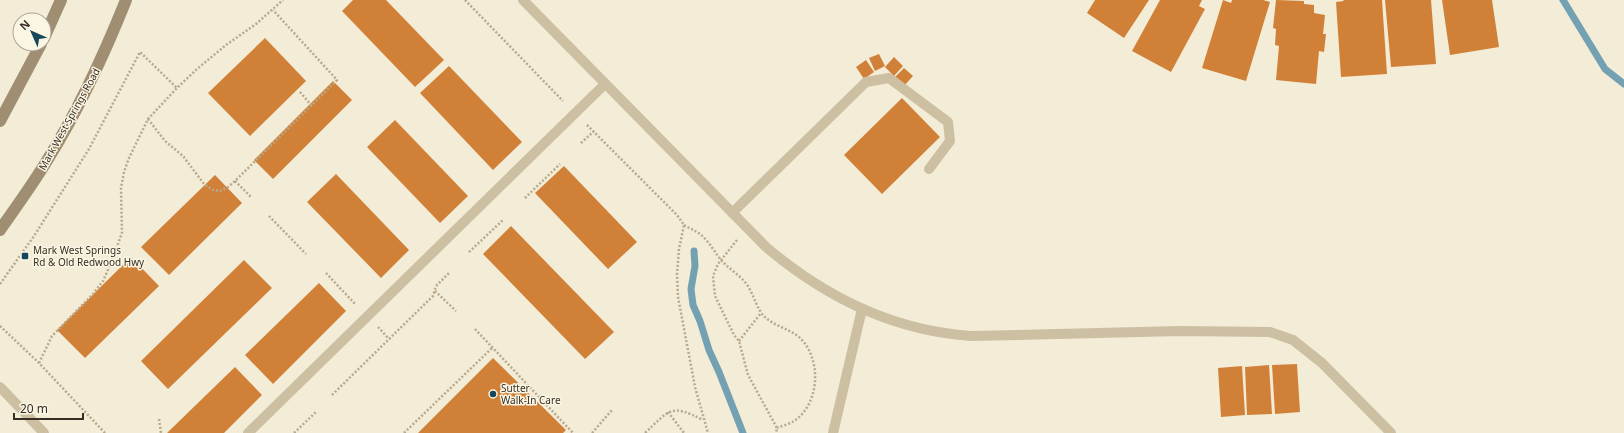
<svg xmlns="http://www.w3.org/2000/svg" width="1624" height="433" viewBox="0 0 1624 433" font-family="'Noto Sans',sans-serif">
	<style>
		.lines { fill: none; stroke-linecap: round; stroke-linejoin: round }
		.stream { stroke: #74a1b2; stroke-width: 7 }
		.building { fill: #d18137 }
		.path { stroke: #b8a98c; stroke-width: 2.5; stroke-dasharray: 2 2; stroke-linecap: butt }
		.lane { stroke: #ccbfa2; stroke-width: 10 }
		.secondary { stroke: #a08e73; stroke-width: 12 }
		.poi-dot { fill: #17465b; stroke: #fbf5e3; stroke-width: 1.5 }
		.labels { text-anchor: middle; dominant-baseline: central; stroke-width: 3; stroke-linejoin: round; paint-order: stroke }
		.street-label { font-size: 10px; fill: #362e25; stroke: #fbf5e3 }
		.poi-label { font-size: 10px; fill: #362e25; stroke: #fbf5e3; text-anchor: start }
	</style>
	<rect width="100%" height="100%" fill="#f3ecd7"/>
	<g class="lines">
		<path class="stream" d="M 1563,0 L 1605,69 L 1624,84
			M 694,251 L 695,266 L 691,289 L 693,305 L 700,321 L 709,350 L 719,372 L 743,433"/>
	</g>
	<path class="building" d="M 353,0 L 386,0 L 444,60 L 415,87 L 342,11 Z
		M 1095,0 L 1149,0 L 1124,38 L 1087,13 Z
		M 1160,0 L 1202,0 L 1199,6 L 1205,9 L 1171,72 L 1132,51 Z
		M 1223,0 L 1231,3 L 1232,0 L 1263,0 L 1270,2 L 1246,81 L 1202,68 Z
		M 1276,0 L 1304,1 L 1304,4 L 1314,5 L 1314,13 L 1325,15 L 1323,34 L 1326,34 L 1324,52 L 1319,51 L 1316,84 L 1276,80 L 1279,46 L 1275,45 L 1276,29 L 1273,28 Z
		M 1343,0 L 1382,0 L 1387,74 L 1341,77 L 1336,2 L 1344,1 Z
		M 1385,0 L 1431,0 L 1436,64 L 1391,67 Z
		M 1442,0 L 1492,0 L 1499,47 L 1450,55 Z
		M 265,38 L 306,81 L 250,136 L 208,93 Z
		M 879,54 L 885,66 L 875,71 L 869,58 Z
		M 894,57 L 903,66 L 894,76 L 885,67 Z
		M 866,60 L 874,72 L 864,79 L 856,67 Z
		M 449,66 L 522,142 L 493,170 L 420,93 Z
		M 904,68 L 913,76 L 904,86 L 895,77 Z
		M 333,81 L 352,100 L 273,179 L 254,160 Z
		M 902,98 L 940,137 L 882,194 L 844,155 Z
		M 395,120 L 468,196 L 440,223 L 367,147 Z
		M 564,166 L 637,242 L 608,269 L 535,193 Z
		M 336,174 L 409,250 L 381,278 L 307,202 Z
		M 215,175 L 242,203 L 169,275 L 141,247 Z
		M 511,226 L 614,332 L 585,359 L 483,254 Z
		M 131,257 L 159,286 L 85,358 L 57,330 Z
		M 244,260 L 272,288 L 168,389 L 141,361 Z
		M 319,283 L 346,311 L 273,384 L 245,355 Z
		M 493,358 L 566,430 L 563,433 L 418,433 Z
		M 1297,364 L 1300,412 L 1275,414 L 1272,365 Z
		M 1269,365 L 1272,414 L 1247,415 L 1245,367 Z
		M 1242,366 L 1245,415 L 1221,417 L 1218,368 Z
		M 235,367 L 262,395 L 224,433 L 167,433 Z"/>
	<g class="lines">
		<path class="path" d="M 465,0 L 563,101
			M 300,92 L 312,106
			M 148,119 L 165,141 L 183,156 L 204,184 L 213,190 L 220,191 L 228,187 L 235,181 L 337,80 L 273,10
			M 587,125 L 677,215 L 684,225 L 679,249 L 677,274 L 678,297 L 695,387 L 708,433
			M 581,143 L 594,131
			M 235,181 L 251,197
			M 525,198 L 560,164
			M 269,216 L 306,254
			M 684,225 C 692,230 700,232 706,240 C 713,247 717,257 725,264 C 731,270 739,275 745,282 C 753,292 755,304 762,314 C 772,326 789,328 800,338 C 822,359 820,404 794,421 C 789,424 782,426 777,428
			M 737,240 L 718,264 L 713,276 L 715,296 L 734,335 L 739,341 L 748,375 L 777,428 L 776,433
			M 469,252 L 503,220
			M 326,273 L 356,305
			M 0,284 L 34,236 L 89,149 L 140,52 L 177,88
			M 435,291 L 456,311
			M 0,326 L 39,363 L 105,433
			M 378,327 L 389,339
			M 475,329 L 573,433
			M 739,341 L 761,313
			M 39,363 L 52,336 L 93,294 L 103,281 L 111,263 L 122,233 L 121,188 L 124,172 L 129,158 L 148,119 L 177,88 L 197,69 L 226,45 L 256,24 L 283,0
			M 332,395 L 433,296 L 436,286 L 449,273
			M 668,412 L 684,433
			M 159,419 L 161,433
			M 294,433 L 316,412
			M 404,433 L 492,348
			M 592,433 L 612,410
			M 645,433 C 670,410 670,403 703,420"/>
		<path class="lane" d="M 523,0 L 766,247 C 825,297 895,331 972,336 L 1180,331 L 1270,332 L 1293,340 L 1322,363 L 1391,433
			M 732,213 L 866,82 L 889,78 L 948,122 L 950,141 L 929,169
			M 0,387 L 44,433
			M 248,433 L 605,84
			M 833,433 L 862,309"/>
		<path class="secondary" d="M 44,38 L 61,0
			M 0,121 L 41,44
			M 0,230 C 16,207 33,184 48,159 C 79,109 104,55 126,0"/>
	</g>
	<g class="poi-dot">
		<rect x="21" y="252" width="8" height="8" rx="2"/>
		<circle cx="493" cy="394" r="4"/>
	</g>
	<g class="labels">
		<g class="street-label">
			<text transform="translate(69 119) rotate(-61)">Mark West Springs Road</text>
		</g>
		<g class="poi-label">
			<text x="33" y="250">Mark West Springs<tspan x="33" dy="12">Rd &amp; Old Redwood Hwy</tspan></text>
			<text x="501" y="388">Sutter<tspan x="501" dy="12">Walk-In Care</tspan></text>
		</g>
	</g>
	<g transform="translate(32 32) rotate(315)"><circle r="19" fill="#fbf5e3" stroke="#aca597"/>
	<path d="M0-3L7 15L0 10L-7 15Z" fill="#17465b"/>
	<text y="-6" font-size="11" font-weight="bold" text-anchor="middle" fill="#362e25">N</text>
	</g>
	<path d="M14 413v6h69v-6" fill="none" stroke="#362e25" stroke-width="2"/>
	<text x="20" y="413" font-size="12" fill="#362e25" stroke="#fbf5e3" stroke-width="3" paint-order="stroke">20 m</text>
</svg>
